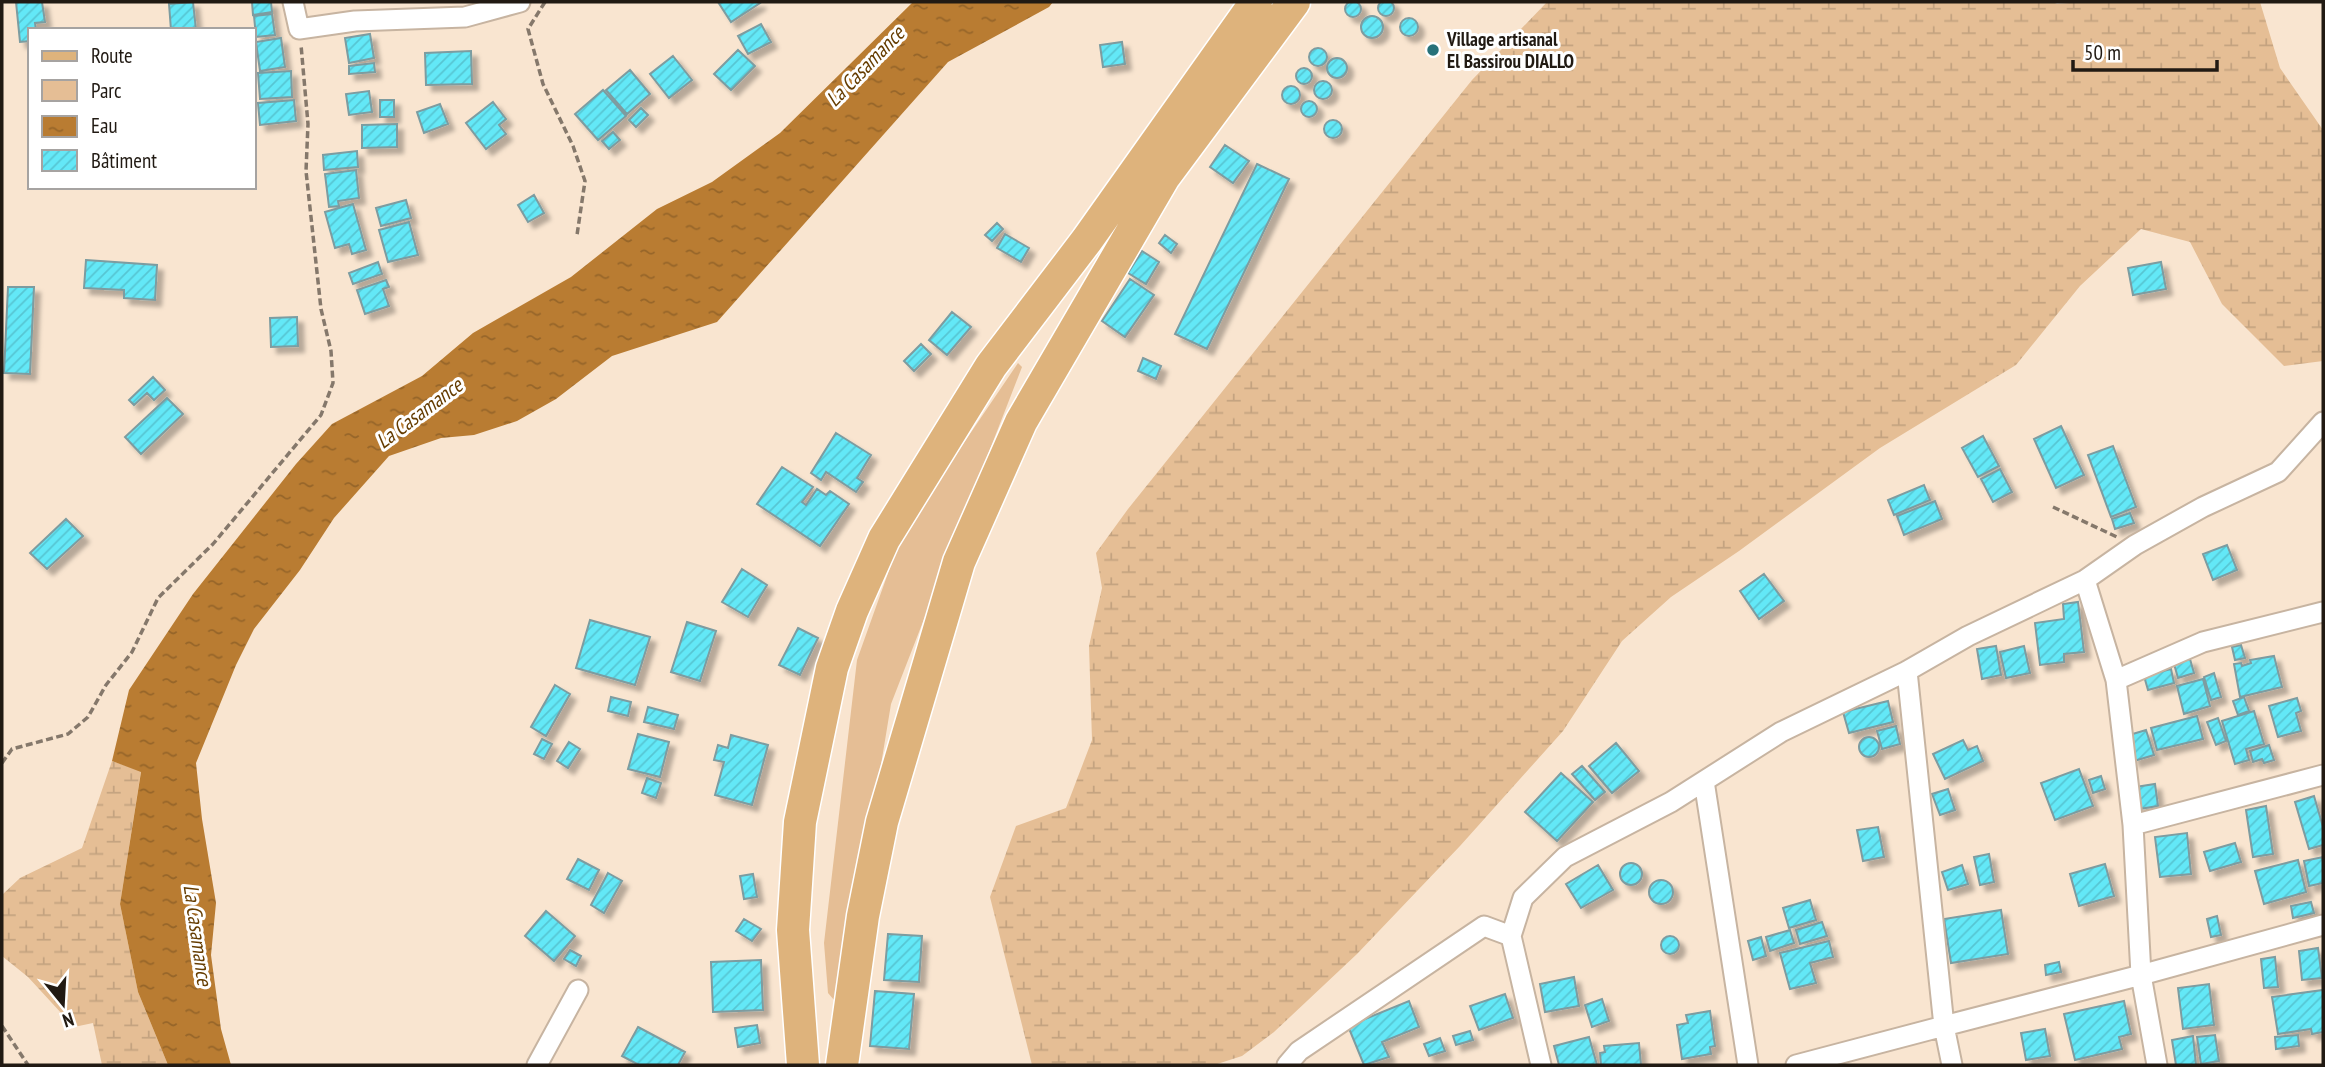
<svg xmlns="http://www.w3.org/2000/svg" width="2325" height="1067" viewBox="0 0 2325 1067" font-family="'PT Sans Narrow',sans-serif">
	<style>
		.wetland { fill: url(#wetland-marsh) }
		.park { fill: #e5be95 }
		.water { fill: url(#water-ripples) }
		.building { fill: url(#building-hatch); stroke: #7d9ca0; stroke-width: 2; filter: url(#shadow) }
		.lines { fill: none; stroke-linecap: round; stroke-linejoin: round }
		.street-casing { stroke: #c7b4a1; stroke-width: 23 }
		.primary-casing { stroke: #fff; stroke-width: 35 }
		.path { stroke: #85786b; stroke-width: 3.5; stroke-dasharray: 7 3.5; stroke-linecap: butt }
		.street { stroke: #fff; stroke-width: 19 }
		.primary { stroke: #deb37c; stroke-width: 32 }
		.poi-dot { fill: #277179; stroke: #fff; stroke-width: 2.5 }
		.labels { text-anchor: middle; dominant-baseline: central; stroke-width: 6; stroke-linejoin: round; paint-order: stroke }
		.poi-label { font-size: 19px; font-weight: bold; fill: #211a13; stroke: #fff; text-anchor: start }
		.water-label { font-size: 21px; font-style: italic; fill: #653c00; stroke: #fff }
	</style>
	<defs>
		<pattern id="wetland-marsh" width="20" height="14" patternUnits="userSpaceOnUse" patternTransform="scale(1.75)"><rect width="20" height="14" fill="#e5be95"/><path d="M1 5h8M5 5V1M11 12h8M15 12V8" fill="none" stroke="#c4a380"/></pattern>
		<pattern id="water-ripples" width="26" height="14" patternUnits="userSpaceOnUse" patternTransform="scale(1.75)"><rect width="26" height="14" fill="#b97c32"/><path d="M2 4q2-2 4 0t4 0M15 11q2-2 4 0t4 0" fill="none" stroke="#966529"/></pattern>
		<pattern id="building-hatch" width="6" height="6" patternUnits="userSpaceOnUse" patternTransform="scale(1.75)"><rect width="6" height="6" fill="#64e8f7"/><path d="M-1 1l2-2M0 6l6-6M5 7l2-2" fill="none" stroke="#56c6d3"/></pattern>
		<filter id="shadow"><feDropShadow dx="6" dy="6" stdDeviation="2" flood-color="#0004"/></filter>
	</defs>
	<rect width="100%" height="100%" fill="#f9e5d0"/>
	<path class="wetland" d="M 1547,2 L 2053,2 L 2057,4 L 2082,2 L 2260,2 L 2280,68 L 2323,130 L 2323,361 L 2284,366 L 2222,304 L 2190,242 L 2141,229 L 2080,286 L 2016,365 L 1880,448 L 1739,551 L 1671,597 L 1622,641 L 1563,731 L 1460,846 L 1357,954 L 1274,1032 L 1242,1056 L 1214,1065 L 1032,1065 L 990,897 L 1016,826 L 1066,808 L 1092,740 L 1089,646 L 1102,588 L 1096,553 L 1128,509 L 1472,80 Z
		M 112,761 L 141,771 L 120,904 L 138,992 L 168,1065 L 102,1065 L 93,1023 L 74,1027 L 28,977 L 2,956 L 2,895 L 20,878 L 82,848 Z"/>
	<path class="park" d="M 1018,363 L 1022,367 L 891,704 L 841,1008 L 828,993 L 824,943 L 857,660 L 902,534 Z"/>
	<path class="water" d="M 913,2 L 1053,2 L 1049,7 L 948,62 L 717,322 L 612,356 L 556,399 L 517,421 L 474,435 L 441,438 L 389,456 L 334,518 L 300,570 L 254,629 L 236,665 L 196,763 L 202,819 L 216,903 L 211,955 L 221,1029 L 231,1065 L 168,1065 L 138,992 L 120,904 L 141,772 L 112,761 L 129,690 L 193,594 L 296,464 L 332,424 L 422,376 L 473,333 L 571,277 L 657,209 L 712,182 L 780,133 Z"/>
	<path class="building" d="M1378 8a8 8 0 1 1 16 0a8 8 0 1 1-16 0Z
		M1345 9a8 8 0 1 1 16 0a8 8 0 1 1-16 0Z
		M 16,2 L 42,2 L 45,22 L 35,23 L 36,30 L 30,30 L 30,41 L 20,42 Z
		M 193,2 L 196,30 L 171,30 L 169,4 Z
		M 252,2 L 271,2 L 272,12 L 253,15 Z
		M 718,2 L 759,2 L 760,3 L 731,22 Z
		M 272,14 L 275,35 L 256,37 L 254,16 Z
		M1361 27a11 11 0 1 1 22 0a11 11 0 1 1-22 0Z
		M1400 27a9 9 0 1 1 18 0a9 9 0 1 1-18 0Z
		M 761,24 L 771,42 L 748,54 L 738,36 Z
		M 370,34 L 374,58 L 349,63 L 345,38 Z
		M 281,38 L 285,67 L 260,71 L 256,42 Z
		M 1122,42 L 1125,64 L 1103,67 L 1100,45 Z
		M1309 57a9 9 0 1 1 18 0a9 9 0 1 1-18 0Z
		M 738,50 L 755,66 L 731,90 L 714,74 Z
		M 471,51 L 472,84 L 426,85 L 425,53 Z
		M 673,56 L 692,80 L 669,98 L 650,74 Z
		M1327 68a10 10 0 1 1 20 0a10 10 0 1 1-20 0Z
		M 374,63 L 375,72 L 349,74 L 349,66 Z
		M1296 76a8 8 0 1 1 16 0a8 8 0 1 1-16 0Z
		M 630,70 L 650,94 L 627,114 L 606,90 Z
		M 291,71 L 292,97 L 260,99 L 258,73 Z
		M1314 90a9 9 0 1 1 18 0a9 9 0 1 1-18 0Z
		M1282 95a9 9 0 1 1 18 0a9 9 0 1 1-18 0Z
		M 603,90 L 626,116 L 598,140 L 575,114 Z
		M 369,91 L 372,112 L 349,115 L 346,94 Z
		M 294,100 L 296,121 L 260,125 L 258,103 Z
		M 380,100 L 394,100 L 394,117 L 380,117 Z
		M1301 109a8 8 0 1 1 16 0a8 8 0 1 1-16 0Z
		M 493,102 L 506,119 L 499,125 L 506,134 L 486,149 L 466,123 Z
		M 440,104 L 448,124 L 424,133 L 417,112 Z
		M 641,108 L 648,115 L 636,127 L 629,120 Z
		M1324 129a9 9 0 1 1 18 0a9 9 0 1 1-18 0Z
		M 397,124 L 397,147 L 362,148 L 362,125 Z
		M 613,132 L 620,140 L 609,149 L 602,141 Z
		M 1225,145 L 1249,161 L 1233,183 L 1210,167 Z
		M 357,151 L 358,167 L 324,170 L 323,155 Z
		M 1257,164 L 1289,179 L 1207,349 L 1175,334 Z
		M 356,170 L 359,198 L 338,201 L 339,206 L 329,207 L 325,174 Z
		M 534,195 L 544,213 L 528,222 L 518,205 Z
		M 406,200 L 411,218 L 381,226 L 376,208 Z
		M 353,204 L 366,250 L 352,254 L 349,244 L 335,248 L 325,212 Z
		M 409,222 L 418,255 L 388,262 L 379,230 Z
		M 997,223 L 1003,229 L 992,241 L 985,235 Z
		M 1005,234 L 1029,248 L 1021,262 L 997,248 Z
		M 1165,235 L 1177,244 L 1171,253 L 1159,243 Z
		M 1142,251 L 1159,262 L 1146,284 L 1128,273 Z
		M 86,260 L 157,265 L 155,300 L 124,298 L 124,290 L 84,288 Z
		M 378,262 L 382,274 L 353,284 L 349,273 Z
		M 2161,262 L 2166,289 L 2133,295 L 2128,268 Z
		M 1130,279 L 1154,295 L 1125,337 L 1102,321 Z
		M 386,280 L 389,287 L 383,289 L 389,306 L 365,314 L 357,290 Z
		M 8,287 L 34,287 L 30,374 L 4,373 Z
		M 952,312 L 971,327 L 947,355 L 929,340 Z
		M 297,317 L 298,346 L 271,347 L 270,318 Z
		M 921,344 L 931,354 L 914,371 L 904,361 Z
		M 1143,358 L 1161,366 L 1156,379 L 1138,371 Z
		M 153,377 L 165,390 L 154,400 L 147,393 L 134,405 L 129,400 Z
		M 167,398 L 183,414 L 141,454 L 125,437 Z
		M 2061,426 L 2084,475 L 2056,488 L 2034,439 Z
		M 836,433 L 871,455 L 857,478 L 863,482 L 856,492 L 826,472 L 821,480 L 811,473 Z
		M 1983,436 L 1999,466 L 1978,477 L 1962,448 Z
		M 2113,446 L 2136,507 L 2111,517 L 2088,455 Z
		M 782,467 L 813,487 L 802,502 L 806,505 L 817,489 L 826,495 L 830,491 L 849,504 L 820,546 L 757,504 Z
		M 2000,469 L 2012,492 L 1993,502 L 1981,479 Z
		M 1924,485 L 1930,500 L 1894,515 L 1888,500 Z
		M 1935,501 L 1942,519 L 1904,535 L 1897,516 Z
		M 2130,513 L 2134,523 L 2115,529 L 2112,519 Z
		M 66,519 L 83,536 L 47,569 L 30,553 Z
		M 2227,545 L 2237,570 L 2213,580 L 2203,554 Z
		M 742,569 L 767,585 L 748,617 L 722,602 Z
		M 1764,574 L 1784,601 L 1759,619 L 1740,591 Z
		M 2078,602 L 2084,652 L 2064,654 L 2064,662 L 2040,665 L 2035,623 L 2064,619 L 2063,604 Z
		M 590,620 L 650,637 L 635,685 L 576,668 Z
		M 687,622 L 716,631 L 700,681 L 671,672 Z
		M 798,628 L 818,638 L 800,675 L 779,665 Z
		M 2241,645 L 2245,658 L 2235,660 L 2232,647 Z
		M 1996,646 L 2001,675 L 1982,679 L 1977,649 Z
		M 2024,646 L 2030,673 L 2006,678 L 2000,652 Z
		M 2274,656 L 2282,687 L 2240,697 L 2234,664 L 2241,663 L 2242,666 L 2251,663 L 2250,660 Z
		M 2190,659 L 2194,673 L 2178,678 L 2174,664 Z
		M 2171,669 L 2174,683 L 2148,690 L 2144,676 Z
		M 2214,673 L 2221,697 L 2211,700 L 2204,677 Z
		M 2203,679 L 2210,706 L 2184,714 L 2177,686 Z
		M 555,685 L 570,694 L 546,736 L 531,727 Z
		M 611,697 L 631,702 L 628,716 L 608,711 Z
		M 2244,697 L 2249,711 L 2238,715 L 2233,701 Z
		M 2297,698 L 2301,711 L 2296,713 L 2301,731 L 2278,737 L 2269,706 Z
		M 1888,701 L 1893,722 L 1849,733 L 1843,712 Z
		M 648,707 L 678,715 L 674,729 L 644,722 Z
		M 2254,711 L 2264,744 L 2246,749 L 2249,760 L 2235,764 L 2222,721 Z
		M 2197,716 L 2203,739 L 2157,750 L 2151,728 Z
		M 2218,718 L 2226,741 L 2216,745 L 2207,722 Z
		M 1896,726 L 1900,744 L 1882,749 L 1877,731 Z
		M 2146,730 L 2154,755 L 2134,761 L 2126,736 Z
		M 638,734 L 669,742 L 660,777 L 628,769 Z
		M 731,735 L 768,745 L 752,805 L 715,795 L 724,762 L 714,760 L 718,745 L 728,748 Z
		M1859 747a10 10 0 1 1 20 0a10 10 0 1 1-20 0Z
		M 542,739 L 552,744 L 544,759 L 534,754 Z
		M 1963,740 L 1968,750 L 1977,746 L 1983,761 L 1945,779 L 1933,754 Z
		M 569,742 L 580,749 L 568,768 L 557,761 Z
		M 1616,743 L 1639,771 L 1612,793 L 1589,766 Z
		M 2269,745 L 2274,760 L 2264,763 L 2262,759 L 2253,762 L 2250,751 Z
		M 1582,766 L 1605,792 L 1595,800 L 1572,774 Z
		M 2079,769 L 2093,806 L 2055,820 L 2041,783 Z
		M 1561,773 L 1593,802 L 1557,841 L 1525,812 Z
		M 2101,776 L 2105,789 L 2093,793 L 2089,780 Z
		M 647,778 L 661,783 L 656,798 L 642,793 Z
		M 2155,784 L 2158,806 L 2139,809 L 2135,787 Z
		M 1948,789 L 1955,810 L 1940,815 L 1932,794 Z
		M 2314,796 L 2323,827 L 2323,845 L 2309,849 L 2295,802 Z
		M 2266,806 L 2273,854 L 2253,857 L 2246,810 Z
		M 1878,827 L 1884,857 L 1863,861 L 1857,830 Z
		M 2187,833 L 2191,874 L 2160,877 L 2155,837 Z
		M 2235,843 L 2241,862 L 2210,871 L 2204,852 Z
		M 1989,854 L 1994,882 L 1980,885 L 1974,857 Z
		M 2323,857 L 2323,883 L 2309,886 L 2304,861 Z
		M 578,859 L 599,870 L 589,890 L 567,879 Z
		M 2298,860 L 2306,892 L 2264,904 L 2255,871 Z
		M1620 874a11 11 0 1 1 22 0a11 11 0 1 1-22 0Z
		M 2105,864 L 2114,896 L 2079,906 L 2070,874 Z
		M 1598,865 L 1613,890 L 1581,908 L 1566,884 Z
		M 1962,865 L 1968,884 L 1948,890 L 1942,872 Z
		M 608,873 L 622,881 L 604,913 L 591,905 Z
		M 753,874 L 757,897 L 744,899 L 740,876 Z
		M1649 892a12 12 0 1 1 24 0a12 12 0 1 1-24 0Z
		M 1810,900 L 1816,920 L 1789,928 L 1783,908 Z
		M 2311,902 L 2314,913 L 2293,918 L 2291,906 Z
		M 2001,910 L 2008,954 L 1951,963 L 1944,919 Z
		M 546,911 L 575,936 L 554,961 L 525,936 Z
		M 2217,916 L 2221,935 L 2211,937 L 2207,919 Z
		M 744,919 L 761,929 L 752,941 L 736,931 Z
		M 1822,922 L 1827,936 L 1800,944 L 1796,930 Z
		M 1790,930 L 1794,943 L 1770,951 L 1766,937 Z
		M 888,934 L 922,936 L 919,982 L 884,980 Z
		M1661 945a9 9 0 1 1 18 0a9 9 0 1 1-18 0Z
		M 1761,937 L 1766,956 L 1753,960 L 1748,941 Z
		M 1829,941 L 1833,957 L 1810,963 L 1816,983 L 1790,989 L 1780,953 Z
		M 2318,948 L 2322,978 L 2302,980 L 2299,951 Z
		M 570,950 L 581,956 L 576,966 L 564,959 Z
		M 2275,957 L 2278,987 L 2264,988 L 2261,959 Z
		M 761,960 L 763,1010 L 713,1012 L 711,962 Z
		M 2059,962 L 2061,972 L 2046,975 L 2045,965 Z
		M 1574,977 L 1579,1006 L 1545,1012 L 1540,984 Z
		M 2209,984 L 2214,1025 L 2183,1029 L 2178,988 Z
		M 2323,990 L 2323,1032 L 2312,1034 L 2311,1029 L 2278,1034 L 2272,997 Z
		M 875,991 L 914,994 L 909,1049 L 870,1046 Z
		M 1505,994 L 1513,1018 L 1479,1030 L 1470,1006 Z
		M 1602,999 L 1609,1021 L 1592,1027 L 1585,1005 Z
		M 1409,1001 L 1419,1027 L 1382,1042 L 1389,1057 L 1364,1065 L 1348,1026 Z
		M 2124,1001 L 2131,1034 L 2119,1037 L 2122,1049 L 2075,1060 L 2064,1014 Z
		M 1710,1011 L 1715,1046 L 1710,1047 L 1711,1054 L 1682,1059 L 1677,1025 L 1688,1023 L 1686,1015 Z
		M 757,1025 L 760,1043 L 738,1047 L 735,1028 Z
		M 638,1027 L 685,1052 L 678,1065 L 639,1065 L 622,1056 Z
		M 2045,1029 L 2050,1056 L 2026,1060 L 2021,1033 Z
		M 1470,1031 L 1473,1040 L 1456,1045 L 1453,1036 Z
		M 2215,1035 L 2219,1061 L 2201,1064 L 2197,1037 Z
		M 2298,1035 L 2299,1046 L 2276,1049 L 2275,1037 Z
		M 2193,1036 L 2196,1065 L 2176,1065 L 2172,1040 Z
		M 1589,1037 L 1597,1065 L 1559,1065 L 1554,1046 Z
		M 1440,1038 L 1445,1051 L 1429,1056 L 1424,1044 Z
		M 1639,1043 L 1641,1065 L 1601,1065 L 1600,1053 L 1605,1052 L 1604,1046 Z"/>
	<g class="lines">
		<g class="street-casing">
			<path id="street" d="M 293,2 L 299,29 L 355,21 L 465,17 L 520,2
				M 2085,580 L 2116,680 L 2133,825 L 2141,975 L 2157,1065
				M 1907,671 L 1944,1026 L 2141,975 L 2323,925
				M 2116,680 L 2203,642 L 2323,612
				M 1704,781 L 1748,1065
				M 2133,825 L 2323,775
				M 537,1065 L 578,990
				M 1287,1065 L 1299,1051 L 1484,926 L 1511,936
				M 1541,1065 L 1511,936 L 1523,898 L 1565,857 L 1671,802 L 1781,732 L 1907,671 L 1968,636 L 2085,580 L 2135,545 L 2203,507 L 2278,472 L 2323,422
				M 1796,1065 L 1944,1026 L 1952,1065"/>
		</g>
		<g class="primary-casing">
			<path id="primary" d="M 803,1065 L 793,930 L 800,822 L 832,668 L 852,611 L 884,539 L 991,366 L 1087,240 L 1256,2
				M 842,1065 L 863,916 L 882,822 L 959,562 L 1021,422 L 1164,177 L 1294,2"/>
		</g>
		<path class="path" d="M 545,2 L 528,29 L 543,84 L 573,146 L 585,181 L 577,235
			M 2053,507 L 2117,537
			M 2,763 L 12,749 L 68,734 L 88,717 L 106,685 L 132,652 L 158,598 L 213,544 L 321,415 L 333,383 L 331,351 L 321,309 L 306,171 L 308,124 L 301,45
			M 2,1026 L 28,1065"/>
		<use href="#street" class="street"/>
		<use href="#primary" class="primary"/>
	</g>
	<circle class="poi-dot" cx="1433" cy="50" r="7"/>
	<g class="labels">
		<g class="poi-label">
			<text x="1447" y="39">Village artisanal<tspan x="1447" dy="22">El Bassirou DIALLO</tspan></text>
		</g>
		<g class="water-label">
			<text transform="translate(865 66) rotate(-46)">La Casamance</text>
			<text transform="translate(419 413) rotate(-37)">La Casamance</text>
			<text transform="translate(198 935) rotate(82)">La Casamance</text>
		</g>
	</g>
	<rect width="2325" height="1067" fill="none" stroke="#211a13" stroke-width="7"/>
	<rect x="28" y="28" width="228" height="161" fill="#ffffff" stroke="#a6a3a1" stroke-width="2"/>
	<rect x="42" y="51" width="35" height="10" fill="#deb37c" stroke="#a6a3a1" stroke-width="2"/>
	<text x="91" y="63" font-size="21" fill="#211a13">Route</text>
	<rect x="42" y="80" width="35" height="21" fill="#e5be95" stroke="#a6a3a1" stroke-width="2"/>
	<text x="91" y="98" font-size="21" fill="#211a13">Parc</text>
	<rect x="42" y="116" width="35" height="21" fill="url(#water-ripples)" stroke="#a6a3a1" stroke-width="2"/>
	<text x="91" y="133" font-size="21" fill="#211a13">Eau</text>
	<rect x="42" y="150" width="35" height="21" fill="url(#building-hatch)" stroke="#a6a3a1" stroke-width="2"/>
	<text x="91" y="168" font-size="21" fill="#211a13">Bâtiment</text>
	<g transform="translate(63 1004) rotate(162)" stroke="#ffffff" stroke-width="5" paint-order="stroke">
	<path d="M0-5L12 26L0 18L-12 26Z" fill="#211a13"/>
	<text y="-10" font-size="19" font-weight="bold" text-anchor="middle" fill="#211a13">N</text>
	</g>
	<path d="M2073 60v10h144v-10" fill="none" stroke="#211a13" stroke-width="3.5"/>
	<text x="2084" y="60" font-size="21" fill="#211a13" stroke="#ffffff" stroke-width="5" paint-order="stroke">50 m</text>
</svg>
